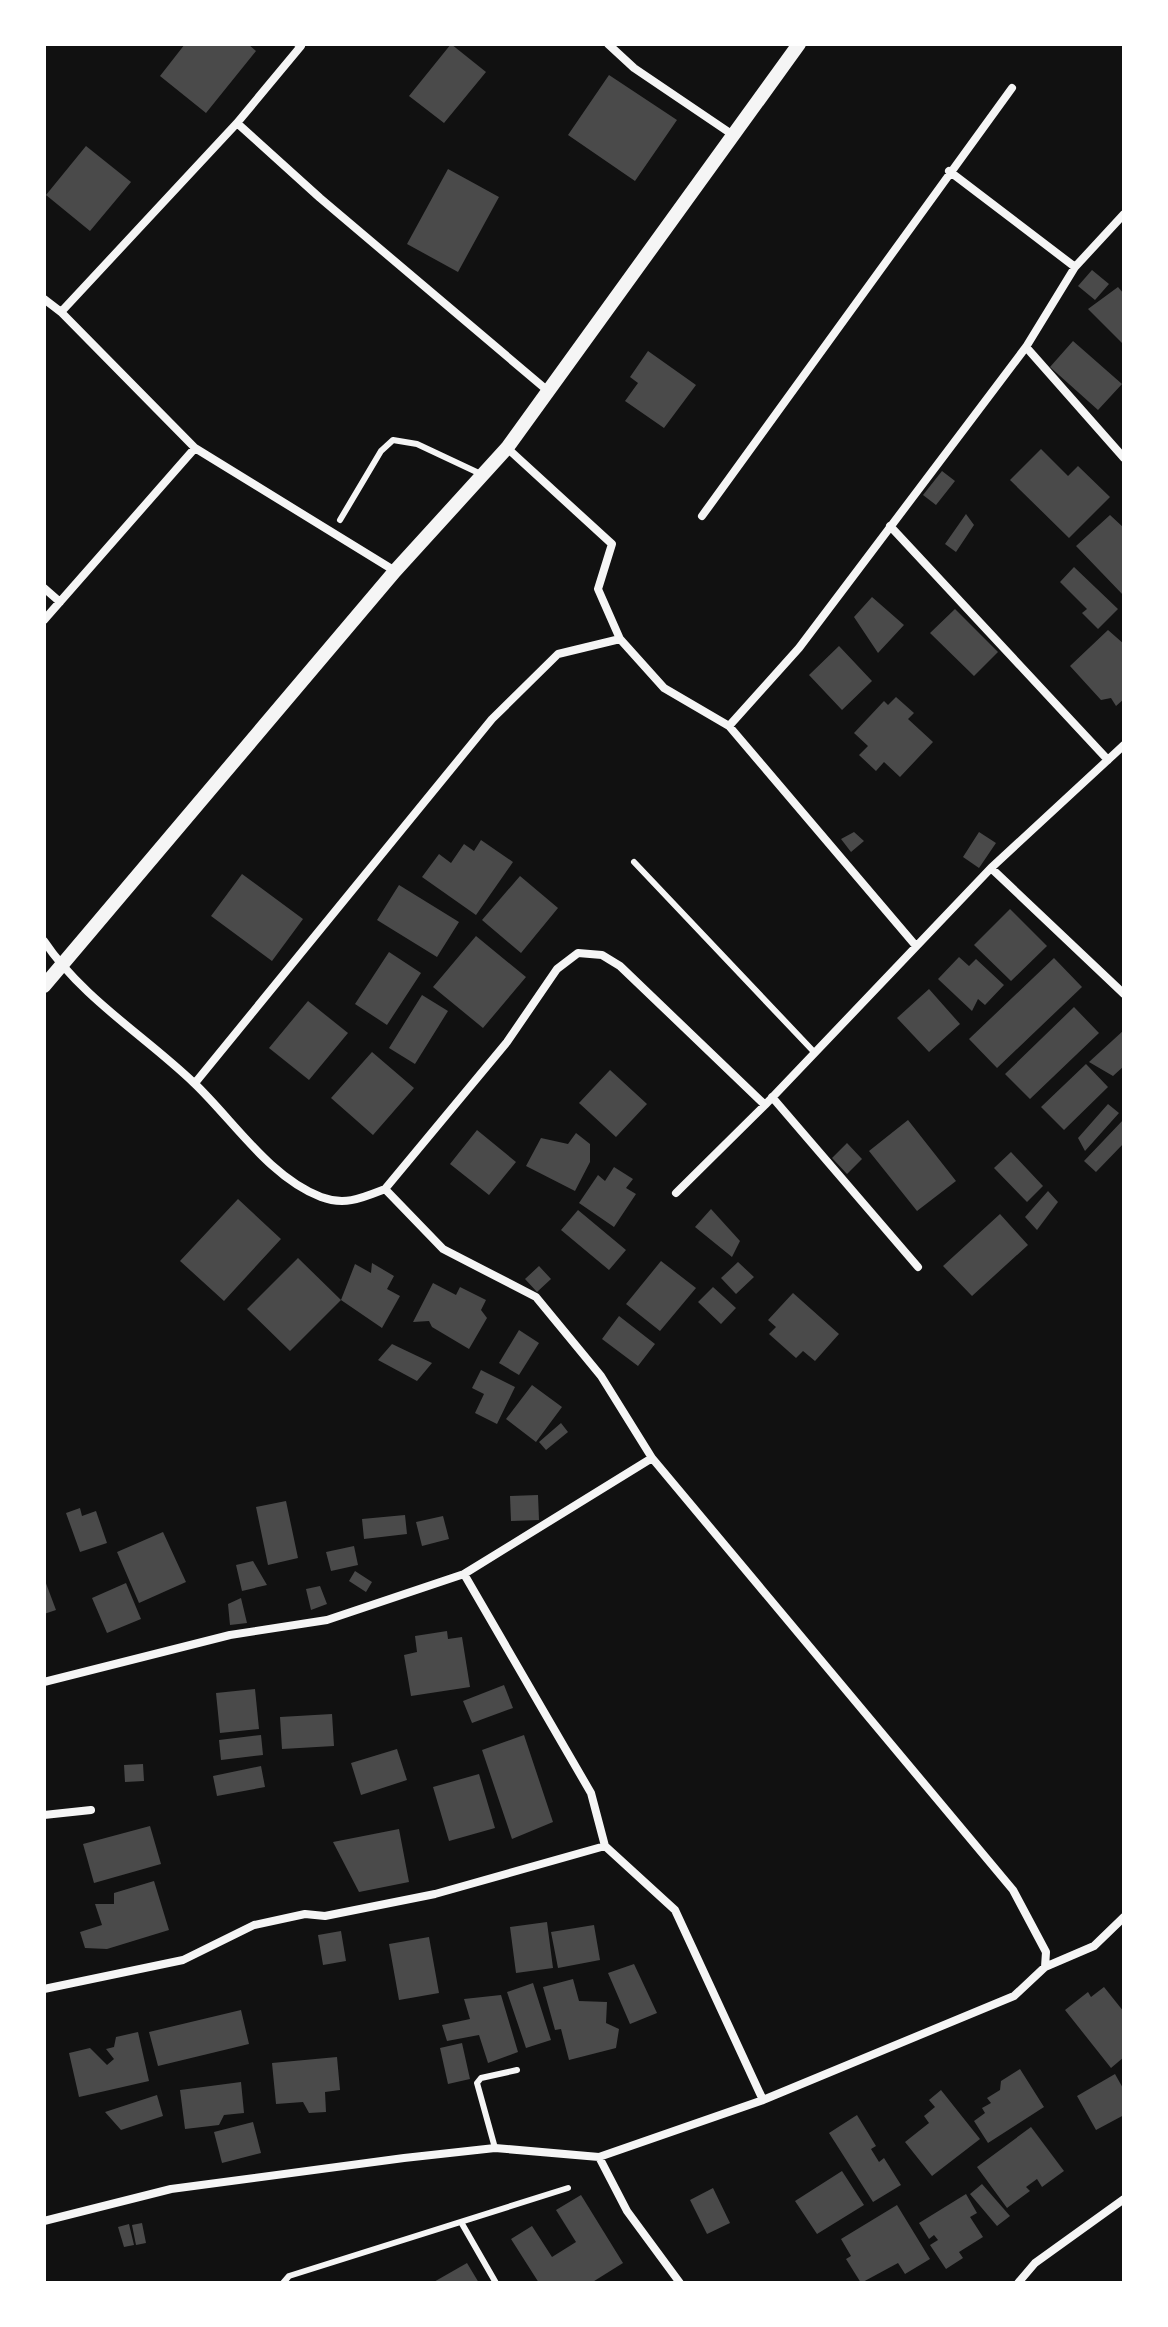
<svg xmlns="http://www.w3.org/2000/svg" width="1168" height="2327" viewBox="0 0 1168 2327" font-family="'Fira Sans',sans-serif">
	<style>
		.building { fill: #4a4a4a }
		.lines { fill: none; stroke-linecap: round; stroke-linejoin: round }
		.service { stroke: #f5f5f5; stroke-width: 6 }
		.minor { stroke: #f5f5f5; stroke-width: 8 }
		.tertiary { stroke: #f5f5f5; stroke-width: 14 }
	</style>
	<rect width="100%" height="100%" fill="#111"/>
	<path class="building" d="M 185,44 L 248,44 L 256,51 L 206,113 L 160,76 Z
		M 451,44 L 486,72 L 444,123 L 409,96 Z
		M 609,75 L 677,120 L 635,181 L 568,135 Z
		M 86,146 L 131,182 L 90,231 L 46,195 Z
		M 448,169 L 499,197 L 458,272 L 407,244 Z
		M 1092,270 L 1109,284 L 1095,300 L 1078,286 Z
		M 1118,287 L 1124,294 L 1124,345 L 1088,309 Z
		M 1073,341 L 1122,384 L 1098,410 L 1050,367 Z
		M 648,351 L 696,385 L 664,428 L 625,401 L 638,383 L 630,377 Z
		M 1041,449 L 1068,476 L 1078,466 L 1110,497 L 1069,538 L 1010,480 Z
		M 942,471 L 955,481 L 936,505 L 923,495 Z
		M 966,514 L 974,525 L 956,552 L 945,544 Z
		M 1110,515 L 1124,528 L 1124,596 L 1076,546 Z
		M 1074,567 L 1118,609 L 1098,629 L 1082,613 L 1087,609 L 1060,582 Z
		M 872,597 L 904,625 L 878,653 L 854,617 Z
		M 955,609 L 998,652 L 974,676 L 930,633 Z
		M 1108,630 L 1124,644 L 1124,699 L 1116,706 L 1111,698 L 1101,700 L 1070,666 Z
		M 839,646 L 872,681 L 842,710 L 809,675 Z
		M 896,697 L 914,713 L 908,719 L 933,742 L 900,777 L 884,762 L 876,771 L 859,755 L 868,746 L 854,733 L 884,701 L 888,705 Z
		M 854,832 L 864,841 L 851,852 L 841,839 Z
		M 979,832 L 996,843 L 979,868 L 963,857 Z
		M 481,840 L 513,862 L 476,915 L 422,877 L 439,854 L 451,863 L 464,844 L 474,851 Z
		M 242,874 L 303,919 L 272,961 L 211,916 Z
		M 520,876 L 558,908 L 521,953 L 482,920 Z
		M 399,885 L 459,922 L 437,957 L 377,920 Z
		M 1010,909 L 1047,946 L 1011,981 L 974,945 Z
		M 476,936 L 526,977 L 483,1028 L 433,987 Z
		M 389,952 L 421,973 L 387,1025 L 355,1004 Z
		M 959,957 L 969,966 L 976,959 L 1004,985 L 985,1005 L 978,999 L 972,1011 L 938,979 Z
		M 1054,958 L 1082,987 L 997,1068 L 969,1039 Z
		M 929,989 L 960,1024 L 929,1052 L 897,1018 Z
		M 422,995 L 448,1011 L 415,1064 L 389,1048 Z
		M 308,1001 L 348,1033 L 309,1080 L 269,1048 Z
		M 1074,1007 L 1099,1033 L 1030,1099 L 1005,1074 Z
		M 1124,1030 L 1124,1066 L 1113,1076 L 1089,1062 Z
		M 372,1052 L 414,1088 L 373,1135 L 331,1098 Z
		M 1086,1064 L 1108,1087 L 1064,1130 L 1041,1107 Z
		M 610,1070 L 647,1104 L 616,1137 L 579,1103 Z
		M 1108,1104 L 1119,1113 L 1085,1151 L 1078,1138 Z
		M 1124,1119 L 1124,1143 L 1096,1172 L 1084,1161 Z
		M 908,1120 L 956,1181 L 917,1211 L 869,1151 Z
		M 477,1130 L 516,1162 L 489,1195 L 450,1164 Z
		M 576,1133 L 590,1144 L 590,1162 L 575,1191 L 526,1166 L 541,1138 L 568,1144 Z
		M 847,1143 L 862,1159 L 847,1174 L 832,1158 Z
		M 1011,1152 L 1043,1186 L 1027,1202 L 994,1168 Z
		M 614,1167 L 633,1179 L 626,1188 L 636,1194 L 614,1227 L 579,1203 L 598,1175 L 605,1181 Z
		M 1048,1191 L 1058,1202 L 1037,1230 L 1025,1217 Z
		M 238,1199 L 281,1239 L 224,1301 L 180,1261 Z
		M 711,1209 L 740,1241 L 732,1257 L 695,1227 Z
		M 578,1210 L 626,1250 L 609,1270 L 561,1230 Z
		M 1000,1214 L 1028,1245 L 972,1296 L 943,1266 Z
		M 298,1258 L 341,1300 L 290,1351 L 247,1309 Z
		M 661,1261 L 696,1288 L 660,1331 L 626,1304 Z
		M 738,1262 L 754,1277 L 736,1294 L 721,1278 Z
		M 372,1263 L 394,1276 L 387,1289 L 400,1296 L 382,1328 L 341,1300 L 355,1264 L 371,1273 Z
		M 539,1266 L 551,1279 L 537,1292 L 525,1279 Z
		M 433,1283 L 456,1295 L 460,1287 L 486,1300 L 481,1310 L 487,1318 L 469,1349 L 432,1327 L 429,1321 L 413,1322 Z
		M 713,1287 L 736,1308 L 721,1324 L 698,1302 Z
		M 793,1293 L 839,1334 L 815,1361 L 803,1351 L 796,1358 L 769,1334 L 776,1327 L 768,1320 Z
		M 619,1316 L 655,1344 L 638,1366 L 602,1339 Z
		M 519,1330 L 539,1343 L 519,1375 L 499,1363 Z
		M 392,1344 L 432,1363 L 417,1381 L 378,1360 Z
		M 481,1370 L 515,1387 L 497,1424 L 475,1413 L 484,1394 L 472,1388 Z
		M 532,1385 L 562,1407 L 536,1442 L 506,1419 Z
		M 561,1423 L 568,1432 L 546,1450 L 539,1442 Z
		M 538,1495 L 539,1520 L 511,1521 L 510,1496 Z
		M 286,1501 L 298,1558 L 268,1565 L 256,1507 Z
		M 80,1508 L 82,1516 L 96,1511 L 107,1543 L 80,1552 L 66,1513 Z
		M 405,1515 L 407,1534 L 364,1539 L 362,1519 Z
		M 443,1516 L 449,1539 L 422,1546 L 416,1522 Z
		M 163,1532 L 186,1582 L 139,1603 L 117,1552 Z
		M 354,1546 L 358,1565 L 331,1571 L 326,1552 Z
		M 253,1561 L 267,1585 L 242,1591 L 236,1565 Z
		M 355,1571 L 372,1582 L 366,1592 L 349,1581 Z
		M 44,1578 L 56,1610 L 44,1614 Z
		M 126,1583 L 141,1619 L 107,1633 L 92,1598 Z
		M 320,1586 L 327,1604 L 311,1610 L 306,1589 Z
		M 241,1598 L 247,1623 L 230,1625 L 228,1604 Z
		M 447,1631 L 448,1639 L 462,1637 L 470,1687 L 411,1696 L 404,1655 L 417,1652 L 415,1636 Z
		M 504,1685 L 513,1708 L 472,1723 L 463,1701 Z
		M 255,1689 L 259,1729 L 220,1733 L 216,1693 Z
		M 332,1714 L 334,1746 L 282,1749 L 280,1717 Z
		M 261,1735 L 263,1755 L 221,1760 L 219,1740 Z
		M 524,1735 L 553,1822 L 512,1839 L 482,1750 Z
		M 397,1749 L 407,1780 L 361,1795 L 351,1763 Z
		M 143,1764 L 144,1781 L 125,1782 L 124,1765 Z
		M 261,1766 L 265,1787 L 217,1796 L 213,1776 Z
		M 479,1774 L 495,1828 L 449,1841 L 433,1787 Z
		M 150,1826 L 161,1864 L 94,1883 L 83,1844 Z
		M 399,1829 L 409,1882 L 359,1892 L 333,1842 Z
		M 154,1881 L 169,1930 L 107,1949 L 85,1948 L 80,1932 L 102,1925 L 95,1904 L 114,1904 L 114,1893 Z
		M 547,1922 L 553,1968 L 516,1973 L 510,1927 Z
		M 594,1925 L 600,1960 L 558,1968 L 551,1932 Z
		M 341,1931 L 346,1961 L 323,1965 L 318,1935 Z
		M 429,1937 L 439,1993 L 399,2000 L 389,1944 Z
		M 634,1964 L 657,2013 L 630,2024 L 608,1973 Z
		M 573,1979 L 579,2001 L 607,2002 L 606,2023 L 619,2029 L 616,2048 L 569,2060 L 561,2029 L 555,2030 L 543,1987 Z
		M 533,1983 L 551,2040 L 526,2048 L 507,1992 Z
		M 1104,1987 L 1124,2012 L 1124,2057 L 1111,2068 L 1065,2010 L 1088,1992 L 1091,1997 Z
		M 501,1995 L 518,2052 L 488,2063 L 479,2035 L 447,2041 L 442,2025 L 470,2019 L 464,1999 Z
		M 241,2010 L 249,2044 L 158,2066 L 149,2032 Z
		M 138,2032 L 149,2081 L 79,2097 L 69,2053 L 90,2048 L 107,2065 L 114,2059 L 106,2049 L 114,2047 L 116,2037 Z
		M 462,2043 L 470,2079 L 448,2084 L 440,2048 Z
		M 337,2057 L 340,2090 L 325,2092 L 326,2112 L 309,2113 L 303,2102 L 276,2104 L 272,2063 Z
		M 1020,2069 L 1044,2107 L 988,2143 L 974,2121 L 985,2113 L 982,2108 L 991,2103 L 987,2098 L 1000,2090 L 1001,2081 Z
		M 1115,2074 L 1124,2090 L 1124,2115 L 1096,2130 L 1077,2096 Z
		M 241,2082 L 244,2113 L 224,2115 L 219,2125 L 185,2129 L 180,2090 Z
		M 941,2090 L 980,2139 L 932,2176 L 905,2142 L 929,2123 L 924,2116 L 935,2107 L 929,2100 Z
		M 157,2095 L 163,2116 L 121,2130 L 105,2112 Z
		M 857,2115 L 876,2146 L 871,2149 L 879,2162 L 884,2158 L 901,2185 L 873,2202 L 829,2133 Z
		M 253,2122 L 261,2153 L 222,2163 L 214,2132 Z
		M 1031,2127 L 1064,2171 L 1042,2187 L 1037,2179 L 1026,2187 L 1030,2191 L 1007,2208 L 977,2167 Z
		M 842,2171 L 864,2205 L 817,2234 L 795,2201 Z
		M 982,2184 L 1010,2216 L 997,2226 L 970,2194 Z
		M 713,2188 L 730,2223 L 707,2234 L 690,2200 Z
		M 966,2194 L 977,2213 L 970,2217 L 983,2237 L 959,2252 L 963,2258 L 946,2269 L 930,2245 L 938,2240 L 934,2235 L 929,2239 L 919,2223 Z
		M 581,2195 L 623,2263 L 591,2283 L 539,2283 L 511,2239 L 532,2226 L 552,2257 L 576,2242 L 556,2210 Z
		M 897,2205 L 930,2259 L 905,2274 L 898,2263 L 861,2283 L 846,2259 L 851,2256 L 841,2239 Z
		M 142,2223 L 146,2243 L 136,2245 L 132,2225 Z
		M 129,2224 L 134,2245 L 124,2247 L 118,2227 Z
		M 467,2263 L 479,2283 L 432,2283 Z"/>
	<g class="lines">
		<path class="service" d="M 340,520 L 381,451 L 393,440 L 417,444 L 483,475
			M 634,862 L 815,1053
			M 495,2148 L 477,2083 L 481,2078 L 517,2070
			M 461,2222 L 496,2283
			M 283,2283 L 289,2276 L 568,2188"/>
		<path class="minor" d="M 608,44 L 634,68 L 733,135
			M 237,123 L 320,198 L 548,391
			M 949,171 L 1075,267
			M 44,299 L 61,312 L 195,448 L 395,571
			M 61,312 L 237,123 L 301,46 L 298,44
			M 1026,347 L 1124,458
			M 507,448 L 612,544 L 598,589 L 620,639 L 664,688 L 729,726
			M 702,516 L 1012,88
			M 890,526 L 1108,760
			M 44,588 L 60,602
			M 44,620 L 195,448
			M 991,868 L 1124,994
			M 44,941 C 82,998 145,1036 194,1083 C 233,1120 269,1177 321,1197 C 345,1206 362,1198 385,1189 L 443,1249 L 536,1297 L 601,1376 L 652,1458
			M 916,946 L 729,726 L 799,648 L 1026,347 L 1075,267 L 1124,214
			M 195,1083 L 492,719 L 558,654 L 620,639
			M 772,1097 L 918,1267
			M 385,1189 L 507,1042 L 557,969 L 578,953 L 602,955 L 620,966 L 765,1105
			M 676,1193 L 765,1105 L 991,868 L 1124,745
			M 464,1574 L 591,1793 L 605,1846 L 675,1910 L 763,2100
			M 44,1682 L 230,1635 L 327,1620 L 464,1574 L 652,1458 L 1013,1890 L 1046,1952 L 1045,1967 L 1014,1996 L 763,2100 L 599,2157 L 495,2148 L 404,2158 L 171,2189 L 44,2221
			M 44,1815 L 91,1810
			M 1045,1967 L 1094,1946 L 1124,1917
			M 44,1989 L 183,1960 L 254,1925 L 305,1914 L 325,1916 L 435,1894 L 605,1846
			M 599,2157 L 627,2211 L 680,2283
			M 1018,2283 L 1035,2263 L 1124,2199"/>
		<path class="tertiary" d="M 44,986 L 395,571 L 507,448 L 799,44"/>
	</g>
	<rect width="1168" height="2327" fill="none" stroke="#ffffff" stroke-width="92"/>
</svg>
